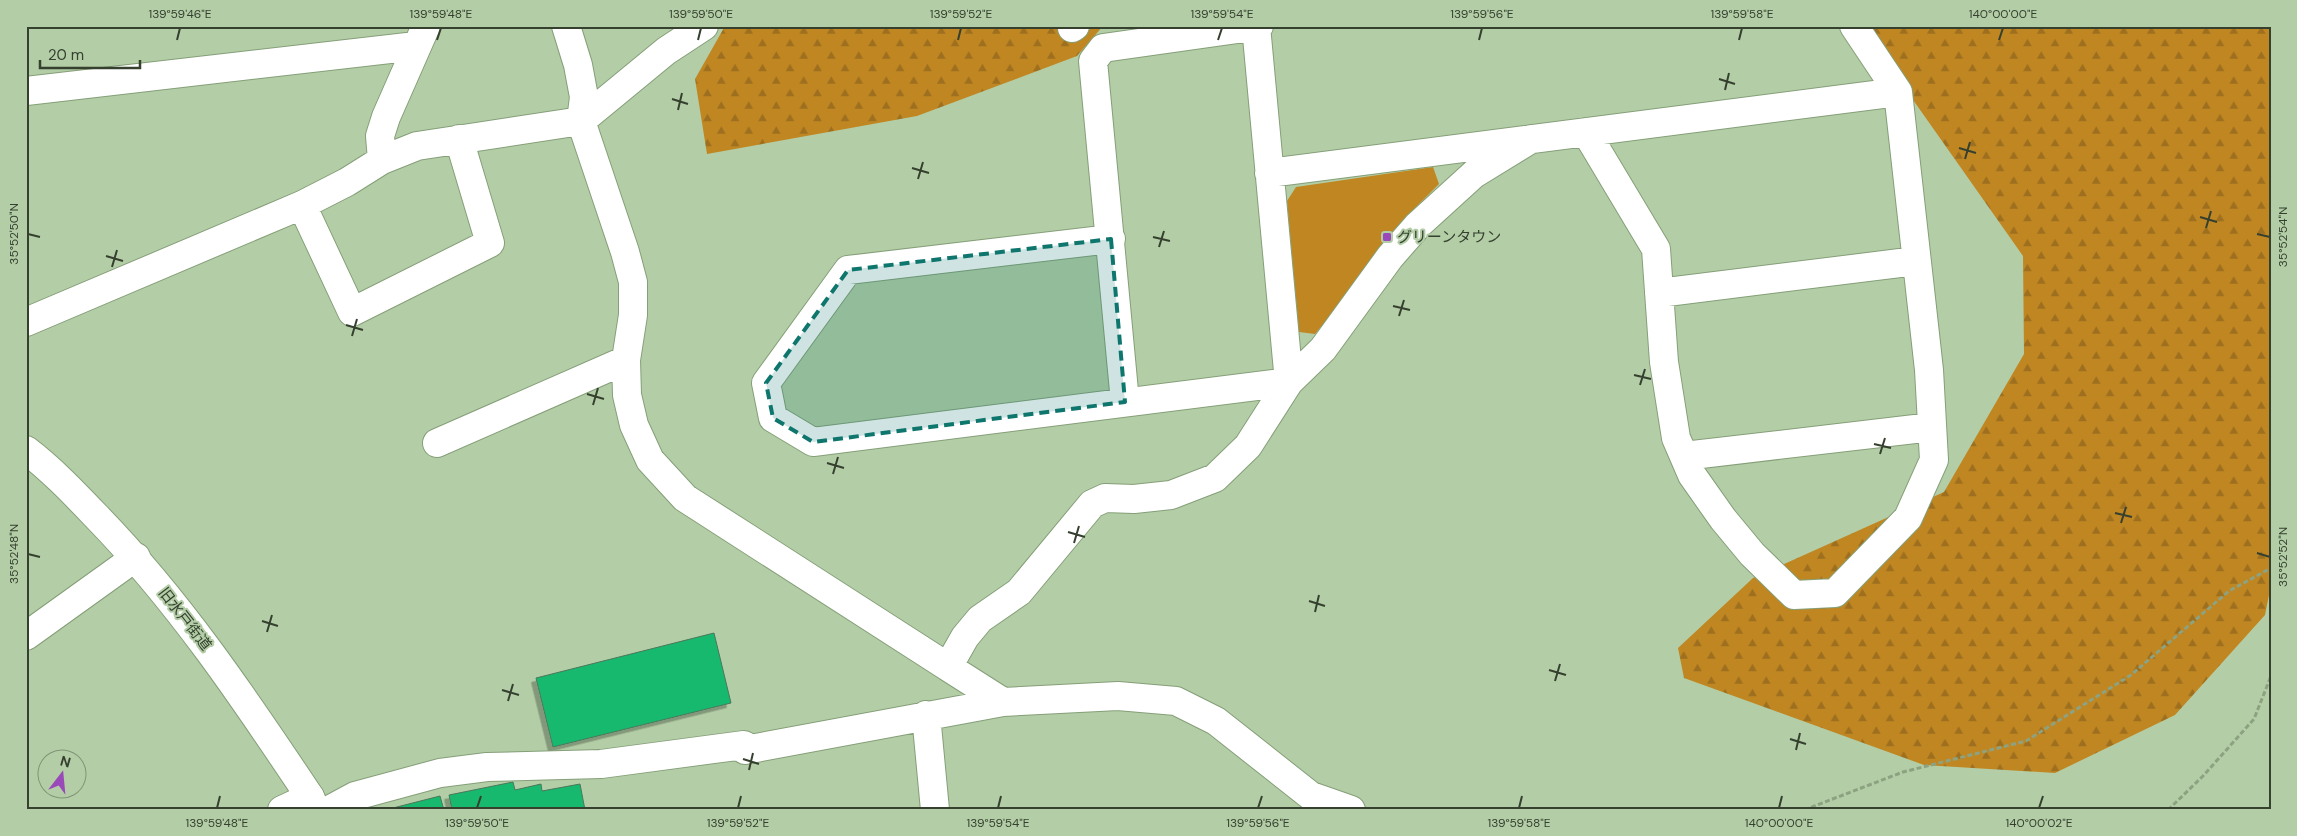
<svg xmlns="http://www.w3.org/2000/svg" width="2297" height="836" viewBox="0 0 2297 836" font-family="'DM Sans','Noto Sans JP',sans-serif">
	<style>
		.forest { fill: url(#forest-firs) }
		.park { fill: #c08622 }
		.building { fill: #13b96e; stroke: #4d765b; filter: url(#shadow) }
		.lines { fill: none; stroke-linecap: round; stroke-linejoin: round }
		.minor-casing { stroke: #859f78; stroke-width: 30 }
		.tertiary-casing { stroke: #859f78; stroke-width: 30 }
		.path { stroke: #8ca281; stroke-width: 3; stroke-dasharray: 5 2.5; stroke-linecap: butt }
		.minor { stroke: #fff; stroke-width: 28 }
		.tertiary { stroke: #fff; stroke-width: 28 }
		.marked { fill: #0f766e; fill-opacity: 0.2; stroke: #0f766e; stroke-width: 4; stroke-dasharray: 10 6; stroke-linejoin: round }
		.ticks { fill: none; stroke: #35402f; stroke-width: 2 }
		.poi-dot { fill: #9a49b8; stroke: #b3cea6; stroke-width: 2 }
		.labels { text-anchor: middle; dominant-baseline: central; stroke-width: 4; stroke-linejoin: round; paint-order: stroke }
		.poi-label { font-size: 15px; fill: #35402f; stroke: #b3cea6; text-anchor: start }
		.street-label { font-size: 15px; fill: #35402f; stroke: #b3cea6 }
		.neatline { fill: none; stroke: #35402f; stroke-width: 2 }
		.ticks-label { font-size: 12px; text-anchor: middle; fill: #35402f }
	</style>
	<defs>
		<pattern id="forest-firs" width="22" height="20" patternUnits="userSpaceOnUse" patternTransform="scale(1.25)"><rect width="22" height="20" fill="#c08622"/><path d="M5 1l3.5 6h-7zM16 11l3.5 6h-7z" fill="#9d6f1e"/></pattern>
		<filter id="shadow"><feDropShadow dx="-4.5" dy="4.5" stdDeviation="0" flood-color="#0004"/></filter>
	</defs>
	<rect width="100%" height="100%" fill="#b3cea6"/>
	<path class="forest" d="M 725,26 L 1103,26 L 1077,56 L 917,116 L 707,154 L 695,79 Z
		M 1861,26 L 2271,26 L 2271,585 L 2265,615 L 2175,715 L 2055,773 L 1924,765 L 1684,678 L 1678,648 L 1753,578 L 1944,492 L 2024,354 L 2023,256 Z"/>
	<path class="park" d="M 1433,167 L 1439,184 C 1419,204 1399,223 1382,245 C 1359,274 1339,306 1315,334 L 1299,332 L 1287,201 L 1296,187 Z"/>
	<path class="building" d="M 714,633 L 731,703 L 553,747 L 536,678 Z
		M 513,782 L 515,790 L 541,784 L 542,791 L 580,784 L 585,810 L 452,810 L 449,795 Z
		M 440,796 L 444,810 L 389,809 Z"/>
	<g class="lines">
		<g class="minor-casing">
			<path id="minor" d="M 566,26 L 578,65 L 584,97 L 581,121 L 625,252 L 633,282 L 633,315 L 626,360 L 627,395 L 634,425 L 650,460 L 685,498 L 948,667 L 965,637 L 980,619 L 1019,592 L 1092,504 L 1105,498 L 1134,499 L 1171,495 L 1215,478 L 1248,446 L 1289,382 L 1323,349 L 1390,257 L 1418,225 L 1474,174 L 1531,139
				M 1072,26 L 1072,28 L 1075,26
				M 1256,26 L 1289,382
				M 26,91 L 416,46
				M 1586,132 L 1656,249 L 1664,362 L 1676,438 L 1692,475 L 1723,519 L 1752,554 L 1794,595 L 1835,593 L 1908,518 L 1934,460 L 1929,370 L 1898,92 L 1854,26
				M 382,160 L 380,136 L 386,117 L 426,26
				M 1269,173 L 1898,92
				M 302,205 L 352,312 L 490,243 L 459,139
				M 1111,239 L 848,270 L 766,383 L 773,418 L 813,442 L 1289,382
				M 1659,293 L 1916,261
				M 26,322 L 302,205 L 347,182 L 382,160 L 417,146 L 581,121 L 666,51 L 704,26
				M 1125,402 L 1093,61 L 1103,48 L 1259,26
				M 437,443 L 626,360
				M 1684,456 L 1932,427
				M 26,636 L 136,557
				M 948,667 L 1003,702
				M 926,715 L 935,810
				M 282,810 L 310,797
				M 329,810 L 355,796 L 440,773 L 487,767 L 601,764 L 744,745 L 745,750 L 1003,702 L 1118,696 L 1176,701 L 1216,721 L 1311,796 L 1351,810"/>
		</g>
		<g class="tertiary-casing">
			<path id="tertiary" d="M 26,450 C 51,469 73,492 95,515 C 178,600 244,698 310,797 L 316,810"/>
		</g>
		<path class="path" d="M 1804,810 L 1903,772 L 2026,741 L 2131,675 L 2229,591 L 2271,568
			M 2168,810 L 2203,776 L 2254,719 L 2271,676"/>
		<use href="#minor" class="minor"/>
		<use href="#tertiary" class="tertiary"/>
	</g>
	<path class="marked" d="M 1111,239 L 1125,402 L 813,442 L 773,418 L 766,383 L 848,270 Z"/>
	<path class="ticks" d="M 177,40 L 180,28M 437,40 L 441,28M 698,40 L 701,28M 958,40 L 961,28M 1218,40 L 1222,28M 1479,40 L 1482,28M 1739,40 L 1742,28M 1999,40 L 2003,28M 1719,79 L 1735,84M 1725,90 L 1729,73M 672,99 L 688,104M 678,110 L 682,93M 1959,148 L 1976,153M 1965,159 L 1970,142M 912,168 L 929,173M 918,179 L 923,162M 2200,217 L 2217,222M 2206,228 L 2211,211M 28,234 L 40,237M 2257,234 L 2270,237M 1153,237 L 1170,241M 1159,247 L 1164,231M 106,256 L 123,261M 112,267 L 117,250M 1393,306 L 1410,310M 1399,316 L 1404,300M 346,325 L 363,330M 352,336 L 357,319M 1634,375 L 1651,379M 1640,385 L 1645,369M 587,394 L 604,399M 593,405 L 598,388M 1874,444 L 1891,448M 1880,454 L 1885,438M 827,463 L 844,468M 833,474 L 838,457M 2115,513 L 2132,517M 2121,523 L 2126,507M 1068,532 L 1085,537M 1074,543 L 1079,526M 2257,553 L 2270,557M 28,554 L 40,557M 1309,601 L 1325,606M 1315,612 L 1319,595M 262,621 L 278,626M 267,632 L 272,615M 1549,670 L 1566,675M 1555,681 L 1560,664M 502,690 L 519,695M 508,701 L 513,684M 1790,739 L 1806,744M 1796,750 L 1800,733M 743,759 L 759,764M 749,770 L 753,753M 217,808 L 220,796M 477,808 L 481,796M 738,808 L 741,796M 998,808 L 1001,796M 1258,808 L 1262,796M 1519,808 L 1522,796M 1779,808 L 1782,796M 2039,808 L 2043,796"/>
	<rect class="poi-dot" x="1382" y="232" width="10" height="10" rx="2.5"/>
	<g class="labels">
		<g class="poi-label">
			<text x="1397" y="237">グリーンタウン</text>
		</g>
		<g class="street-label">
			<text transform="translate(185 619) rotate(52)">旧水戸街道</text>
		</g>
	</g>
	<rect width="2297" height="836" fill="none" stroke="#b3cea6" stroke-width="55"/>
	<g transform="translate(62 774) rotate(16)"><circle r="24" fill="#b3cea6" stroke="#819576"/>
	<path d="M0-4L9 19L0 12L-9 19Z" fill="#9a49b8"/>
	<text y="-8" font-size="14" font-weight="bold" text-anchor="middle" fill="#35402f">N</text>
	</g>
	<path d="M40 60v8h100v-8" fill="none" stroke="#35402f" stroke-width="2.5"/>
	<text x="48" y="60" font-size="15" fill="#35402f" stroke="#b3cea6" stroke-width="4" paint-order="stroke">20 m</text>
	<rect x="28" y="28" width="2242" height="780" class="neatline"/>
	<g class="ticks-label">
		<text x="180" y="18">139°59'46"E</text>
		<text x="441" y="18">139°59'48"E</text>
		<text x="701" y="18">139°59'50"E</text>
		<text x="961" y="18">139°59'52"E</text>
		<text x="1222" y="18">139°59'54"E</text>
		<text x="1482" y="18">139°59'56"E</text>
		<text x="1742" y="18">139°59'58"E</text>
		<text x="2003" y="18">140°00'00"E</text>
		<text transform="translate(14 234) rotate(-90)" y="4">35°52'50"N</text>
		<text transform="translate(2283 237) rotate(-90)" y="4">35°52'54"N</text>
		<text transform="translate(14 554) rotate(-90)" y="4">35°52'48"N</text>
		<text transform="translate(2283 557) rotate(-90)" y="4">35°52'52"N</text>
		<text x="217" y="827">139°59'48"E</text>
		<text x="477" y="827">139°59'50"E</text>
		<text x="738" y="827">139°59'52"E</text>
		<text x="998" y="827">139°59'54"E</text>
		<text x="1258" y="827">139°59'56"E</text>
		<text x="1519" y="827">139°59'58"E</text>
		<text x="1779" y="827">140°00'00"E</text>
		<text x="2039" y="827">140°00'02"E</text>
	</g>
</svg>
